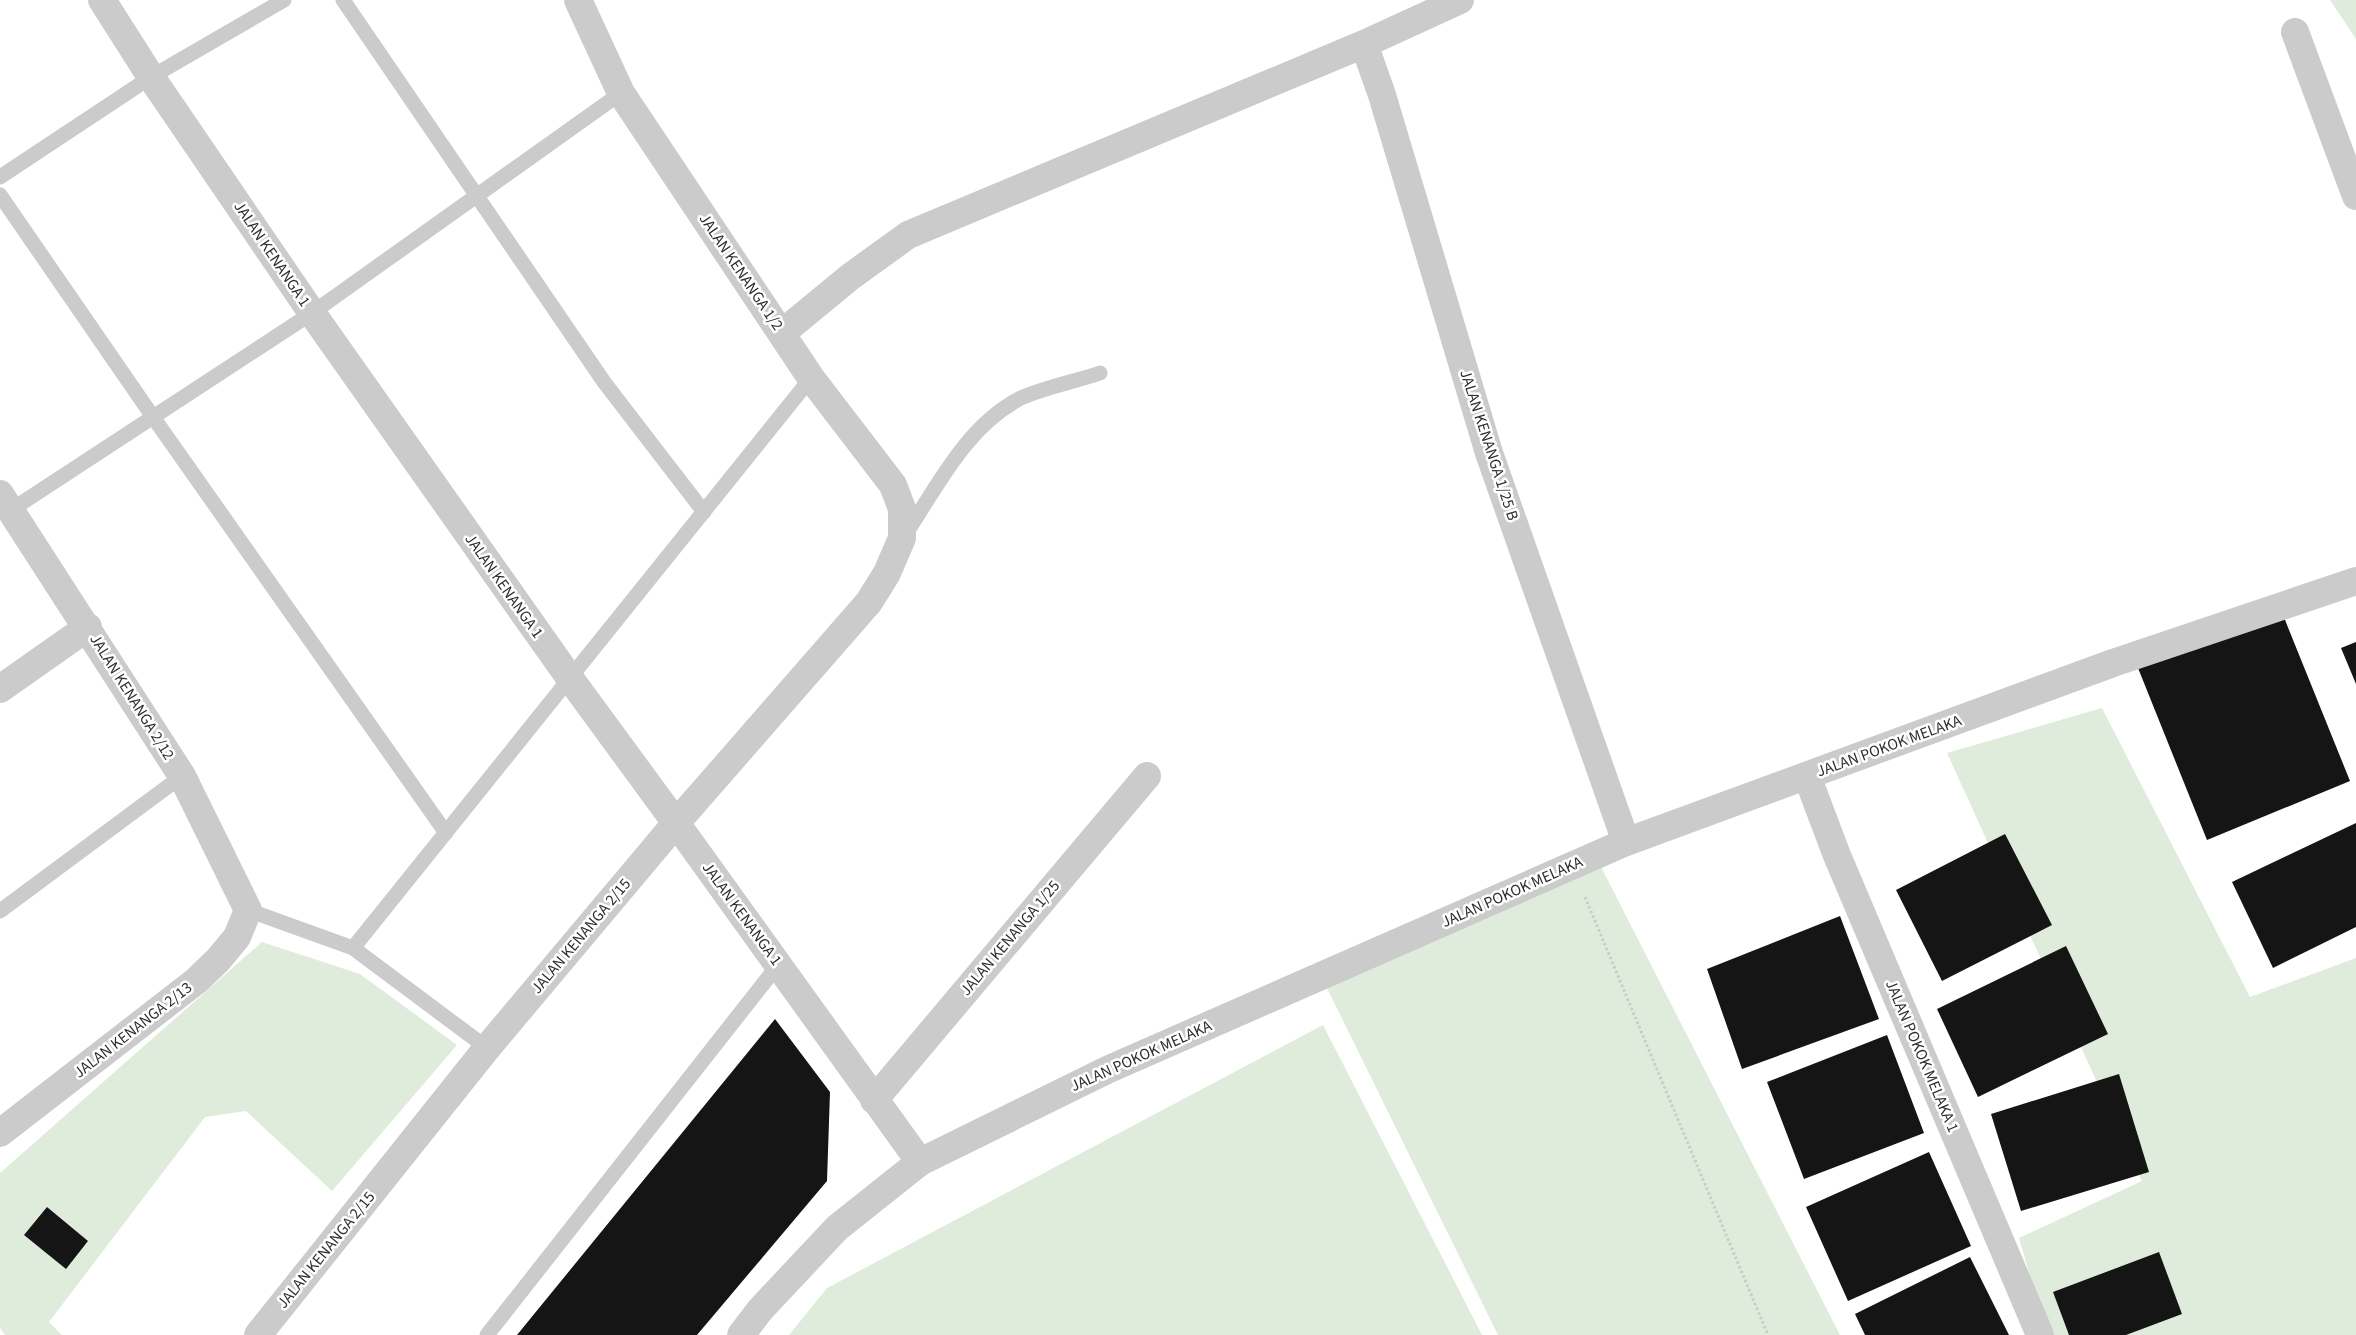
<svg xmlns="http://www.w3.org/2000/svg" width="2356" height="1335" viewBox="0 0 2356 1335" font-family="'Source Sans 3',sans-serif">
	<style>
		.green { fill: #e0ecdb }
		.building { fill: #151515 }
		.lines { fill: none; stroke-linecap: round; stroke-linejoin: round }
		.path { stroke: #cbcbcb; stroke-width: 3; stroke-dasharray: 2.5 2.5; stroke-linecap: butt }
		.service { stroke: #cbcbcb; stroke-width: 15 }
		.minor { stroke: #cbcbcb; stroke-width: 28 }
		.tertiary { stroke: #cbcbcb; stroke-width: 28 }
		.labels { text-anchor: middle; dominant-baseline: central; stroke-width: 5; stroke-linejoin: round; paint-order: stroke }
		.street-label { font-size: 16px; fill: #2e2e2e; stroke: #fff }
	</style>
	<rect width="100%" height="100%" fill="#fff"/>
	<path class="green" d="M 2330,0 L 2356,0 L 2356,39 Z
		M 2102,708 L 2250,997 L 2356,958 L 2356,1335 L 2047,1335 L 2019,1238 L 2142,1181 L 1947,753 Z
		M 1595,855 L 1840,1335 L 1498,1335 L 1321,976 Z
		M 262,942 L 360,974 L 457,1045 L 332,1191 L 246,1111 L 205,1117 L 49,1322 L 62,1335 L 5,1335 L 0,1328 L 0,1173 Z
		M 1323,1025 L 1482,1335 L 789,1335 L 827,1288 Z"/>
	<path class="building" d="M 2281,610 L 2350,781 L 2207,840 L 2138,668 Z
		M 2356,642 L 2356,684 L 2341,648 Z
		M 2356,823 L 2356,927 L 2273,968 L 2232,882 Z
		M 2005,834 L 2052,925 L 1942,981 L 1896,890 Z
		M 1840,916 L 1879,1019 L 1742,1069 L 1707,969 Z
		M 2066,946 L 2108,1034 L 1978,1097 L 1937,1009 Z
		M 775,1019 L 830,1092 L 827,1181 L 697,1335 L 517,1335 Z
		M 1887,1035 L 1924,1133 L 1804,1179 L 1767,1082 Z
		M 2119,1074 L 2149,1172 L 2021,1211 L 1991,1114 Z
		M 1929,1152 L 1971,1246 L 1848,1301 L 1806,1207 Z
		M 47,1207 L 88,1241 L 66,1269 L 24,1235 Z
		M 2159,1252 L 2182,1314 L 2126,1335 L 2069,1335 L 2053,1292 Z
		M 1970,1257 L 2009,1335 L 1865,1335 L 1855,1314 Z"/>
	<g class="lines">
		<path class="path" d="M 1585,897 L 1768,1335"/>
		<path class="service" d="M 343,0 L 604,382 L 704,512
			M 0,177 L 151,77 L 284,0
			M 0,195 L 153,417 L 446,833
			M 11,510 L 312,313 L 621,93
			M 905,535 C 937,487 966,427 1019,399 C 1039,389 1077,381 1100,373
			M 248,910 L 353,948 L 487,1048
			M 0,911 L 182,776
			M 353,948 L 811,378
			M 487,1335 L 778,965"/>
		<path class="minor" d="M 102,0 L 151,77 L 312,313 L 569,677 L 676,823 L 920,1162
			M 2295,32 L 2356,196
			M 1364,44 L 1382,95 L 1489,453 L 1626,842
			M 782,333 L 850,277 L 908,235 L 1364,44 L 1460,0
			M 0,494 L 182,776 L 248,910 L 237,937 L 218,960 L 196,981 L 0,1133
			M 0,689 L 88,627
			M 1807,776 L 1836,853 L 2040,1335
			M 874,1100 L 1147,776
			M 258,1335 L 487,1048 L 676,823 L 869,602 L 887,573 L 902,538 L 902,509 L 893,485 L 811,378 L 621,93 L 578,0"/>
		<path class="tertiary" d="M 741,1335 L 760,1310 L 837,1228 L 920,1162 L 1107,1070 L 1626,842 L 2113,663 L 2356,581"/>
	</g>
	<g class="labels">
		<g class="street-label">
			<text transform="translate(272 254) rotate(56)">JALAN KENANGA 1</text>
			<text transform="translate(741 272) rotate(56)">JALAN KENANGA 1/2</text>
			<text transform="translate(1489 445) rotate(72)">JALAN KENANGA 1/25 B</text>
			<text transform="translate(504 586) rotate(55)">JALAN KENANGA 1</text>
			<text transform="translate(132 697) rotate(58)">JALAN KENANGA 2/12</text>
			<text transform="translate(1889 746) rotate(-20)">JALAN POKOK MELAKA</text>
			<text transform="translate(1512 892) rotate(-24)">JALAN POKOK MELAKA</text>
			<text transform="translate(742 914) rotate(54)">JALAN KENANGA 1</text>
			<text transform="translate(581 936) rotate(-50)">JALAN KENANGA 2/15</text>
			<text transform="translate(1010 938) rotate(-50)">JALAN KENANGA 1/25</text>
			<text transform="translate(133 1030) rotate(-38)">JALAN KENANGA 2/13</text>
			<text transform="translate(1141 1056) rotate(-24)">JALAN POKOK MELAKA</text>
			<text transform="translate(1922 1056) rotate(67)">JALAN POKOK MELAKA 1</text>
			<text transform="translate(326 1250) rotate(-51)">JALAN KENANGA 2/15</text>
		</g>
	</g>
</svg>
